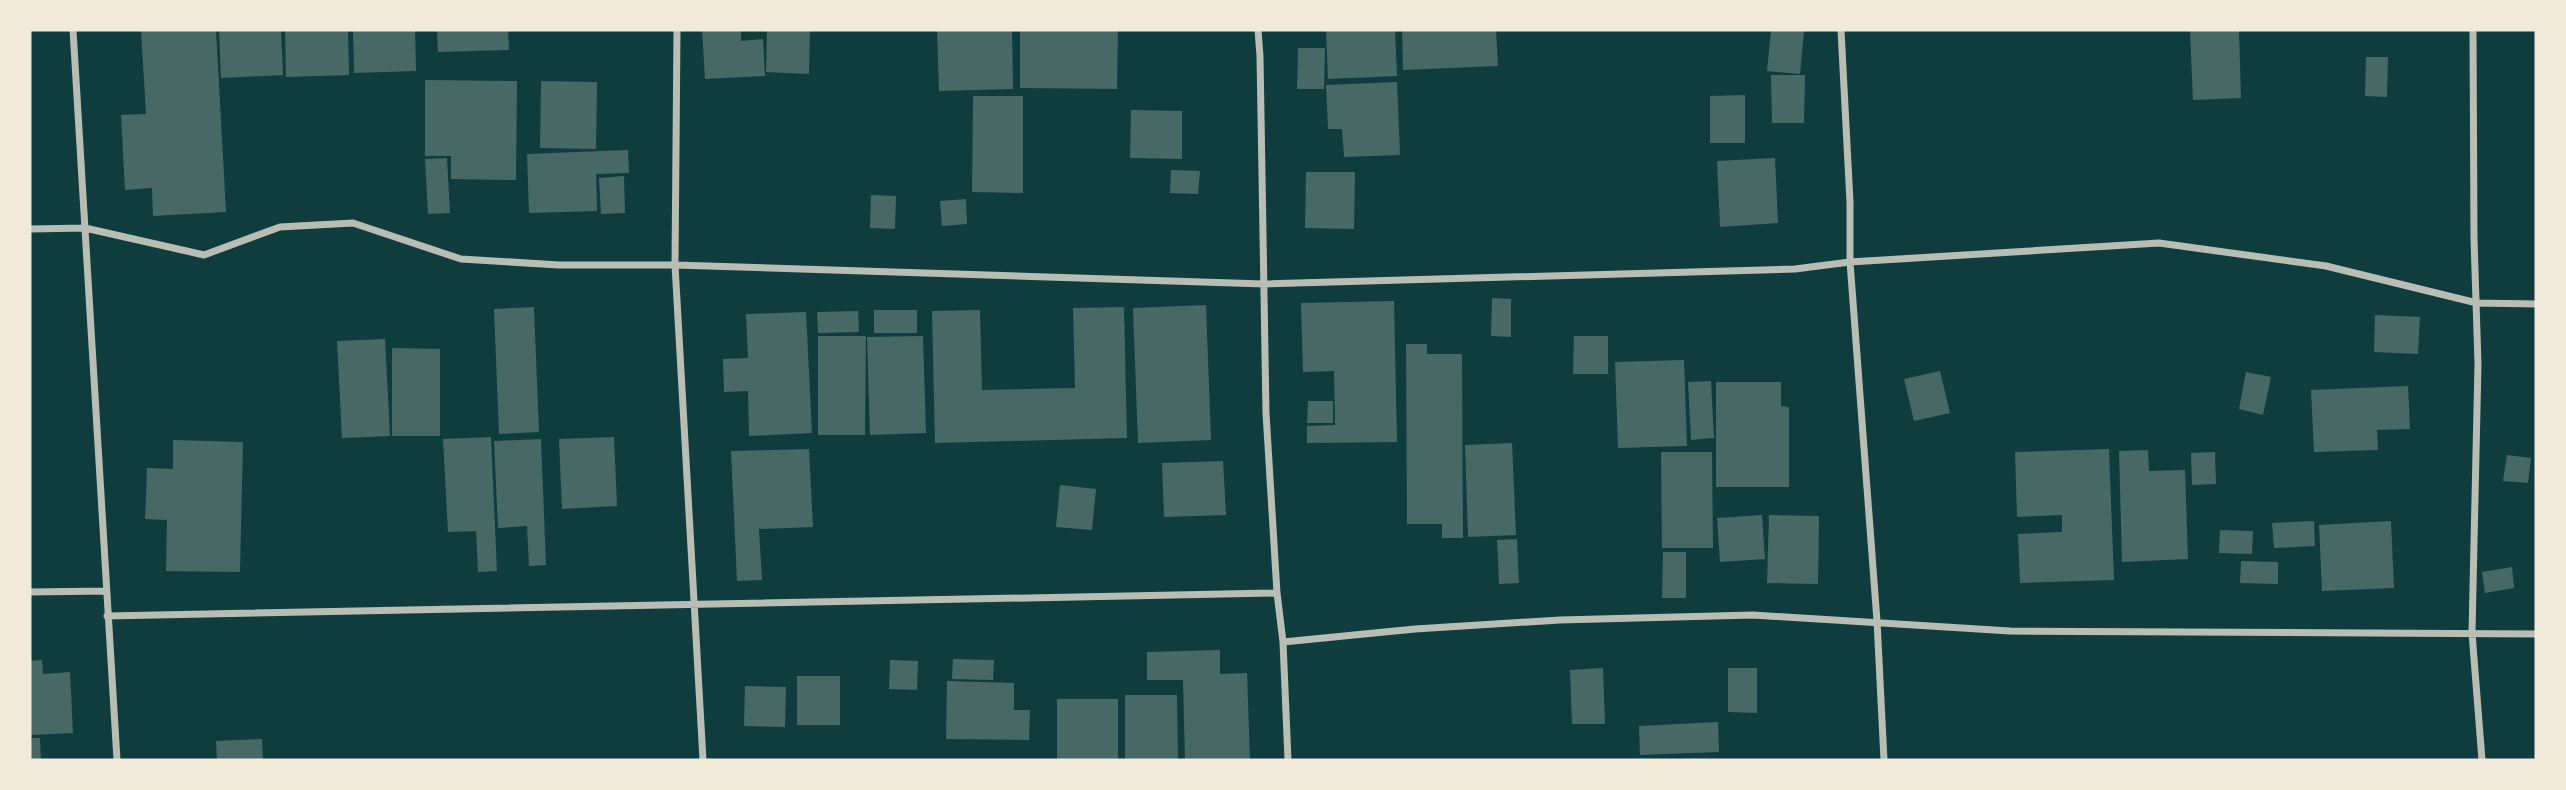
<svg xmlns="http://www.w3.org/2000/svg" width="2566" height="790" viewBox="0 0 2566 790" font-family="Raleway,sans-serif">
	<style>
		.building { fill: #486865 }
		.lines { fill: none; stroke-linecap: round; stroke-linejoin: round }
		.minor { stroke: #b8beb3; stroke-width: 7 }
	</style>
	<rect width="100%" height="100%" fill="#0f3d3e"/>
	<path class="building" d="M 141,30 L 216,30 L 226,212 L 153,216 L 152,188 L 125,190 L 121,115 L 146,114 Z
		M 219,30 L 281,30 L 283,75 L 221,78 Z
		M 285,30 L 348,30 L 349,75 L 286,77 Z
		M 353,30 L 415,30 L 416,71 L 354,73 Z
		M 437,30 L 508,30 L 509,50 L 438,52 Z
		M 702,30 L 741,30 L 741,41 L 763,39 L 765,76 L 705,79 Z
		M 767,30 L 810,30 L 809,74 L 766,72 Z
		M 937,30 L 1012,30 L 1013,89 L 939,91 Z
		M 1020,30 L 1118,30 L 1117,89 L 1020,88 Z
		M 1326,30 L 1395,30 L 1397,76 L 1328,79 Z
		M 1402,30 L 1496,30 L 1498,66 L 1403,70 Z
		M 1771,30 L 1804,31 L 1800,74 L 1767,71 Z
		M 2190,30 L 2239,30 L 2241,98 L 2193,100 Z
		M 1298,48 L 1325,48 L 1324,89 L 1297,89 Z
		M 2366,57 L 2388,57 L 2387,97 L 2365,96 Z
		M 1771,75 L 1805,75 L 1804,123 L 1772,123 Z
		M 425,80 L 517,81 L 516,180 L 451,179 L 451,156 L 425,156 Z
		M 541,81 L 597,82 L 596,149 L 540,148 Z
		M 1397,82 L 1400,155 L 1344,157 L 1342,129 L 1328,129 L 1326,85 Z
		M 1745,95 L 1745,143 L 1710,143 L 1710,96 Z
		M 973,96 L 1023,96 L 1023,193 L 972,192 Z
		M 1131,110 L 1182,111 L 1182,159 L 1130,158 Z
		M 628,150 L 629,173 L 596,174 L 597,211 L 529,213 L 527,154 Z
		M 447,158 L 450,213 L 428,214 L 425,159 Z
		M 1775,158 L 1778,223 L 1720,227 L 1717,161 Z
		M 1171,170 L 1200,171 L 1198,194 L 1170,193 Z
		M 1306,172 L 1355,172 L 1354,229 L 1305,228 Z
		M 624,176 L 625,213 L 601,214 L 599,178 Z
		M 871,195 L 896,196 L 895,229 L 870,228 Z
		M 966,199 L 967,224 L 942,226 L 940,201 Z
		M 1492,298 L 1511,299 L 1511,337 L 1491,336 Z
		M 1394,301 L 1397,442 L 1307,443 L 1307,426 L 1335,425 L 1334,371 L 1303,372 L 1301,303 Z
		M 1206,305 L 1211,440 L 1138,443 L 1133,308 Z
		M 534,307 L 539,432 L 499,434 L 494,309 Z
		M 1124,307 L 1127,438 L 935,443 L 932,311 L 980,310 L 982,390 L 1075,388 L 1073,308 Z
		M 874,310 L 917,310 L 917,333 L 874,333 Z
		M 858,311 L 859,332 L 818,333 L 817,312 Z
		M 806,312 L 812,433 L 749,436 L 748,391 L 724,392 L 723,359 L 748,358 L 746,314 Z
		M 2375,315 L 2420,317 L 2418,354 L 2374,352 Z
		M 818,336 L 866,336 L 865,435 L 818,435 Z
		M 923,336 L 926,433 L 870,435 L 867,337 Z
		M 1574,336 L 1608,336 L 1608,374 L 1573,374 Z
		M 385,339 L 390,436 L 342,438 L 337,341 Z
		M 1406,344 L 1427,344 L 1427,354 L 1462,354 L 1463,538 L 1442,538 L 1442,524 L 1407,524 Z
		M 392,348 L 440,349 L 440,436 L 392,436 Z
		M 1684,360 L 1687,446 L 1618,448 L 1615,362 Z
		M 1940,371 L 1950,413 L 1914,421 L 1904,379 Z
		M 2246,372 L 2271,377 L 2263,415 L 2239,409 Z
		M 1711,381 L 1714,438 L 1691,440 L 1688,382 Z
		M 1716,382 L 1781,382 L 1781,406 L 1789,407 L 1789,487 L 1716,487 Z
		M 2408,386 L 2410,429 L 2377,430 L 2378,450 L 2314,452 L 2311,390 Z
		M 1308,401 L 1333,401 L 1333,423 L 1307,423 Z
		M 491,437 L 497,571 L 478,572 L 476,531 L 448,532 L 443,439 Z
		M 614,437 L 617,506 L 562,509 L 559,439 Z
		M 541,439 L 546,565 L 529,566 L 527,526 L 498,528 L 494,441 Z
		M 173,440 L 243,442 L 240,572 L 166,571 L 167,520 L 145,519 L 147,468 L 173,469 Z
		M 1512,443 L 1516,535 L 1468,537 L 1465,445 Z
		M 809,449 L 813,527 L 759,529 L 762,580 L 737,581 L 731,451 Z
		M 2109,449 L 2114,580 L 2020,583 L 2018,534 L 2062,532 L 2062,515 L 2017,517 L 2015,452 Z
		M 2148,450 L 2149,471 L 2185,470 L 2188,559 L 2122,562 L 2119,451 Z
		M 1661,452 L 1712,452 L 1713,548 L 1662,548 Z
		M 2215,452 L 2216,484 L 2192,485 L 2191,453 Z
		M 2507,455 L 2531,458 L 2528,483 L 2503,481 Z
		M 1223,461 L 1226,515 L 1164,517 L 1162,463 Z
		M 1060,485 L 1096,489 L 1092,530 L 1056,527 Z
		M 1762,515 L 1765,559 L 1720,562 L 1717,518 Z
		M 1769,515 L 1819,516 L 1818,584 L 1767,583 Z
		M 2314,521 L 2315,546 L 2274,548 L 2272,523 Z
		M 2391,521 L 2394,588 L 2322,591 L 2319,525 Z
		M 2220,530 L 2253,531 L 2252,554 L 2219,553 Z
		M 1517,539 L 1519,583 L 1499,584 L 1497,540 Z
		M 1663,552 L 1686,552 L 1686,598 L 1662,598 Z
		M 2241,561 L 2278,562 L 2278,584 L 2240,583 Z
		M 2512,567 L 2514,588 L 2485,593 L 2482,572 Z
		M 1220,650 L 1220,674 L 1247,673 L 1250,760 L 1185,760 L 1183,680 L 1147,680 L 1147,652 Z
		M 953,659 L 994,660 L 993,680 L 952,679 Z
		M 42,660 L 43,674 L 70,672 L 73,733 L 30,735 L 30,661 Z
		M 890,660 L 918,661 L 917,690 L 889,689 Z
		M 1603,668 L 1605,724 L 1572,724 L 1570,670 Z
		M 1728,668 L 1757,668 L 1757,713 L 1728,712 Z
		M 797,676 L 840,676 L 840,725 L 797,725 Z
		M 947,681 L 1014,683 L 1014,710 L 1030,710 L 1029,740 L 946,739 Z
		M 745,686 L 786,687 L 785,727 L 744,726 Z
		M 1125,695 L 1177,695 L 1178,760 L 1125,760 Z
		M 1057,699 L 1118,699 L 1118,760 L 1057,760 Z
		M 1718,722 L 1719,752 L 1640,755 L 1639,726 Z
		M 30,738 L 40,738 L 41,760 L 30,760 Z
		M 262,739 L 263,760 L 217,760 L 216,741 Z"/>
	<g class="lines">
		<path class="minor" d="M 73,30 L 117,760
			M 677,30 L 675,265 L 703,760
			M 1258,30 L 1260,56 L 1266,413 L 1277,593 L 1283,642 L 1288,760
			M 1841,30 L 1850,202 L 1850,262 L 1877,621 L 1884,760
			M 2473,30 L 2474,239 L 2478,364 L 2472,633 L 2482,760
			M 30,229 L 85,228 L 204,255 L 280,227 L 353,223 L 461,259 L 559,265 L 675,265 L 1264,284 L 1795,269 L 1850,262 L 2159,243 L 2326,266 L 2477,303 L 2536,304
			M 30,592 L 106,591
			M 107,616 L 1277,593
			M 1283,642 L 1415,629 L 1560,620 L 1753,615 L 2010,631 L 2536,634"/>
	</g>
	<rect width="2566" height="790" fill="none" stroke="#f1e9da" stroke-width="63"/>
</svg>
